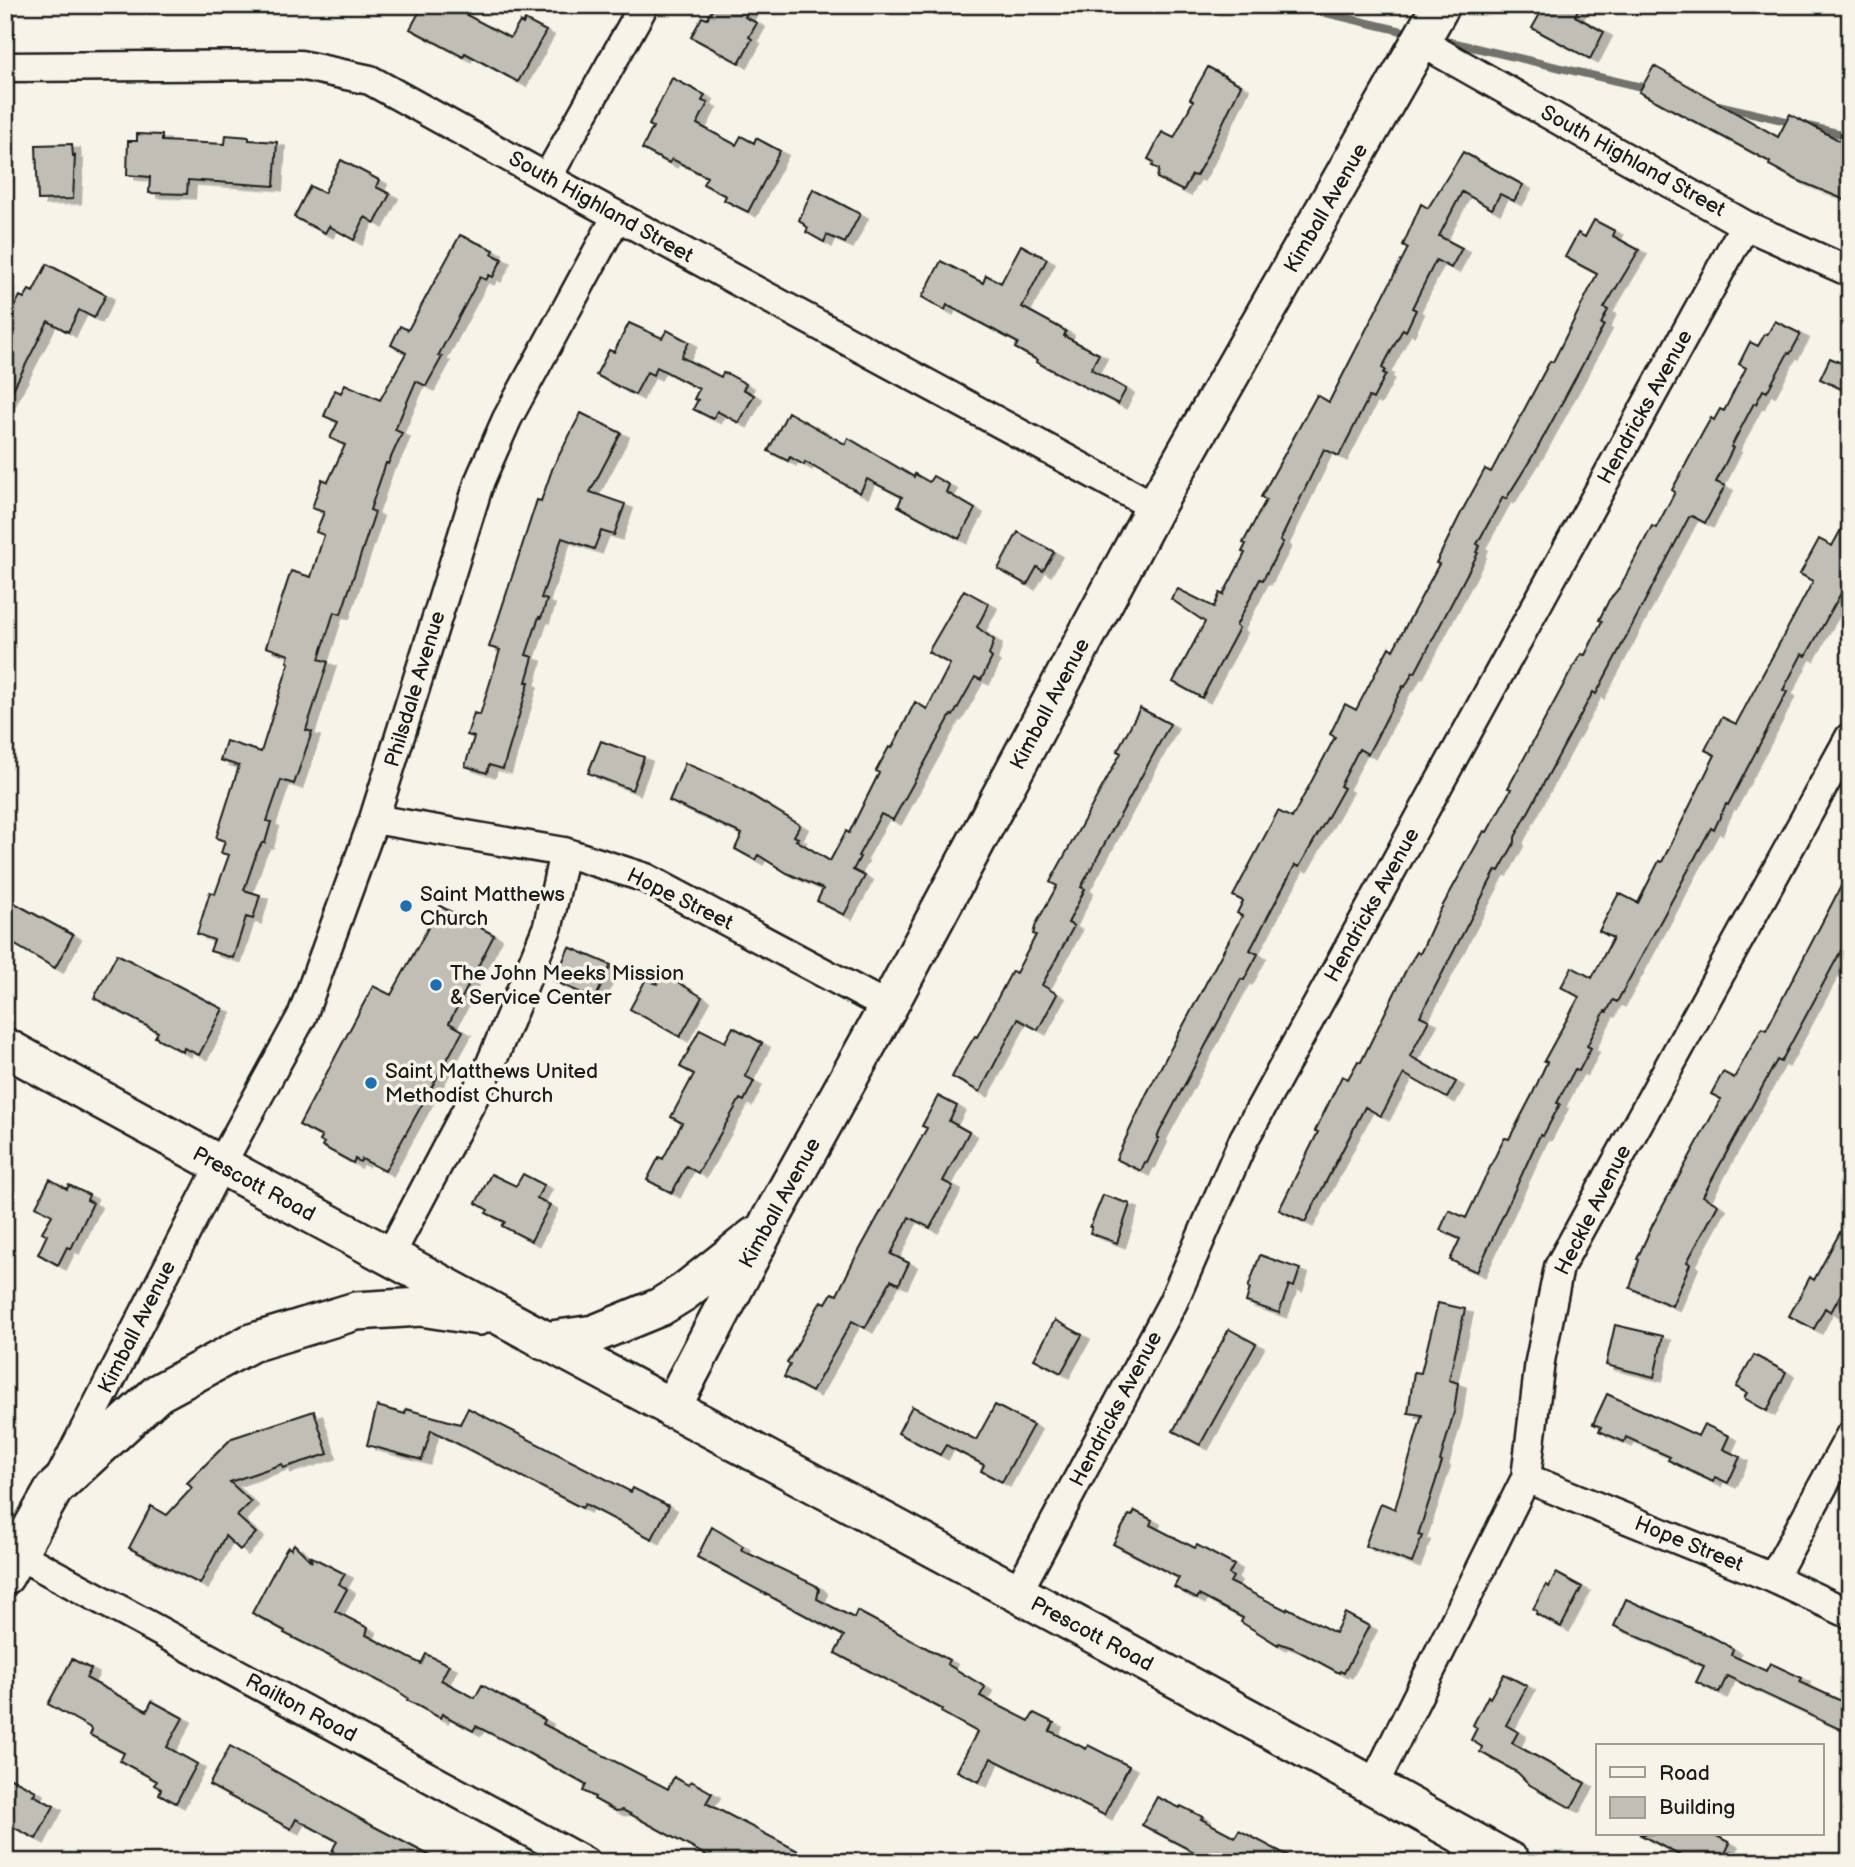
<svg xmlns="http://www.w3.org/2000/svg" width="1855" height="1867" viewBox="0 0 1855 1867" font-family="'Balsamiq Sans',sans-serif">
	<style>
		.lines { fill: none; stroke-linecap: round; stroke-linejoin: round }
		.stream { stroke: #72716c; stroke-width: 8 }
		.building { fill: #c0beb5; stroke: #1c1c1c; stroke-width: 2; filter: url(#shadow) }
		.minor-casing { stroke: #1c1c1c; stroke-width: 33 }
		.major-casing { stroke: #1c1c1c; stroke-width: 42 }
		.minor { stroke: #f7f3e8; stroke-width: 28 }
		.major { stroke: #f7f3e8; stroke-width: 37 }
		.poi-dot { fill: #1f6fb2; stroke: #f7f3e8; stroke-width: 2.5 }
		.labels { text-anchor: middle; dominant-baseline: central; stroke-width: 7; stroke-linejoin: round; paint-order: stroke }
		.street-label { font-size: 21px; fill: #1c1c1c; stroke: #f7f3e8 }
		.poi-label { font-size: 21px; fill: #1c1c1c; stroke: #f7f3e8; text-anchor: start }
	</style>
	<defs>
		<filter id="shadow"><feDropShadow dx="8" dy="4.5" stdDeviation="0" flood-color="#0004"/></filter>
	</defs>
	<rect width="100%" height="100%" fill="#f7f3e8"/>
	<filter id="ink" filterUnits="userSpaceOnUse"><feTurbulence type="fractalNoise" baseFrequency=".0143" numOctaves="2"/><feDisplacementMap in="SourceGraphic" scale="14" xChannelSelector="R" yChannelSelector="G"/><feConvolveMatrix kernelMatrix="1 2 1 2 8 2 1 2 1" color-interpolation-filters="sRGB"/></filter>
	<g filter="url(#ink)">
		<g class="lines">
			<path class="stream" d="M 1292,5 L 1415,34
				M 1442,40 L 1650,89
				M 1718,105 L 1850,136"/>
		</g>
		<path class="building" d="M 423,5 L 448,5 L 510,38 L 520,22 L 523,24 L 525,20 L 546,31 L 518,82 L 465,53 L 463,57 L 410,29 Z
			M 715,5 L 752,5 L 745,17 L 757,23 L 749,37 L 752,39 L 739,63 L 691,37 L 702,17 L 707,19 Z
			M 1545,5 L 1580,5 L 1575,16 L 1604,32 L 1590,59 L 1532,28 Z
			M 1654,66 L 1778,137 L 1790,114 L 1850,146 L 1850,202 L 1797,180 L 1769,165 L 1770,162 L 1639,92 Z
			M 1208,67 L 1241,85 L 1205,160 L 1196,176 L 1192,175 L 1183,191 L 1157,178 L 1159,169 L 1152,166 L 1154,162 L 1148,159 L 1162,132 L 1174,138 L 1193,101 L 1190,99 Z
			M 672,78 L 705,95 L 702,101 L 708,103 L 697,124 L 736,145 L 741,136 L 754,143 L 756,138 L 780,151 L 748,212 L 724,200 L 726,196 L 703,184 L 707,177 L 672,159 L 669,163 L 642,149 L 653,127 L 649,125 Z
			M 137,134 L 162,135 L 162,141 L 225,144 L 226,135 L 249,137 L 249,140 L 277,142 L 274,186 L 188,180 L 187,194 L 149,193 L 150,177 L 127,175 L 128,141 L 137,141 Z
			M 72,144 L 73,156 L 75,155 L 73,199 L 38,200 L 36,145 Z
			M 1463,152 L 1523,185 L 1514,201 L 1500,194 L 1492,209 L 1462,192 L 1439,236 L 1462,248 L 1451,268 L 1436,260 L 1412,308 L 1416,310 L 1406,331 L 1403,329 L 1382,368 L 1385,370 L 1383,373 L 1386,374 L 1373,399 L 1369,397 L 1339,456 L 1324,449 L 1280,541 L 1283,542 L 1263,580 L 1260,579 L 1236,626 L 1239,628 L 1202,698 L 1173,682 L 1205,622 L 1171,599 L 1178,589 L 1214,607 L 1220,593 L 1223,595 L 1245,553 L 1242,552 L 1246,544 L 1243,543 L 1266,500 L 1261,497 L 1317,395 L 1329,402 L 1408,248 L 1403,245 L 1421,204 L 1428,208 Z
			M 341,160 L 379,180 L 376,187 L 390,194 L 375,223 L 365,217 L 354,240 L 329,226 L 325,233 L 294,217 L 310,186 L 324,193 Z
			M 813,189 L 860,214 L 845,243 L 827,235 L 824,242 L 806,232 L 808,228 L 799,220 Z
			M 1594,220 L 1615,231 L 1613,236 L 1639,250 L 1604,308 L 1608,310 L 1601,324 L 1604,325 L 1537,449 L 1506,499 L 1503,497 L 1477,544 L 1480,546 L 1476,552 L 1478,553 L 1415,673 L 1413,672 L 1405,687 L 1403,686 L 1368,754 L 1359,749 L 1340,786 L 1344,788 L 1330,813 L 1299,867 L 1295,865 L 1250,950 L 1258,954 L 1244,980 L 1241,979 L 1160,1131 L 1157,1138 L 1159,1138 L 1147,1163 L 1145,1162 L 1141,1171 L 1116,1159 L 1147,1093 L 1242,916 L 1237,913 L 1243,901 L 1233,896 L 1278,811 L 1292,818 L 1335,737 L 1330,734 L 1345,704 L 1356,710 L 1389,647 L 1393,650 L 1439,564 L 1436,563 L 1463,509 L 1485,469 L 1491,472 L 1550,361 L 1553,362 L 1597,274 L 1565,257 L 1578,233 L 1585,237 Z
			M 460,235 L 494,250 L 492,254 L 502,259 L 493,277 L 489,275 L 486,280 L 480,277 L 438,356 L 442,357 L 426,386 L 416,381 L 395,430 L 402,433 L 388,464 L 386,463 L 370,510 L 375,512 L 341,614 L 334,612 L 319,659 L 328,662 L 306,730 L 312,732 L 294,784 L 281,780 L 267,821 L 271,822 L 265,843 L 262,843 L 257,852 L 244,890 L 260,895 L 253,919 L 246,917 L 233,958 L 210,951 L 214,940 L 197,934 L 210,892 L 215,894 L 229,855 L 221,853 L 225,841 L 216,838 L 239,766 L 220,760 L 226,741 L 261,752 L 289,663 L 287,662 L 289,655 L 266,647 L 291,571 L 311,577 L 324,535 L 316,532 L 324,512 L 312,508 L 322,479 L 328,482 L 345,445 L 330,438 L 338,422 L 324,416 L 335,390 L 341,393 L 345,384 L 380,400 L 406,353 L 391,345 L 400,326 L 408,330 Z
			M 1021,245 L 1047,259 L 1022,307 L 1066,331 L 1064,336 L 1099,354 L 1091,369 L 1126,389 L 1118,404 L 1036,362 L 1037,360 L 1015,348 L 1018,343 L 947,305 L 945,310 L 922,297 L 941,261 L 983,283 L 986,275 L 1001,283 Z
			M 47,264 L 106,295 L 94,318 L 79,310 L 68,332 L 48,321 L 5,405 L 5,324 L 20,296 L 24,298 L 29,290 L 33,292 Z
			M 1775,321 L 1801,334 L 1790,354 L 1788,353 L 1767,392 L 1763,390 L 1756,404 L 1754,403 L 1731,447 L 1733,448 L 1716,482 L 1725,486 L 1705,523 L 1692,516 L 1689,517 L 1596,694 L 1593,692 L 1560,753 L 1515,837 L 1515,842 L 1499,871 L 1496,870 L 1420,1016 L 1429,1020 L 1410,1056 L 1456,1082 L 1447,1098 L 1404,1074 L 1381,1116 L 1365,1107 L 1305,1222 L 1279,1210 L 1318,1132 L 1315,1131 L 1342,1076 L 1348,1079 L 1358,1061 L 1361,1062 L 1407,968 L 1417,952 L 1420,954 L 1437,916 L 1484,831 L 1487,832 L 1511,789 L 1508,788 L 1572,669 L 1581,654 L 1585,655 L 1602,621 L 1599,620 L 1609,600 L 1620,587 L 1652,526 L 1656,528 L 1675,492 L 1672,490 L 1702,434 L 1711,418 L 1714,420 L 1720,409 L 1724,411 L 1746,368 L 1739,364 L 1750,342 L 1758,346 L 1765,334 L 1767,335 Z
			M 629,323 L 662,338 L 667,330 L 689,342 L 681,357 L 721,377 L 723,373 L 728,374 L 746,384 L 743,389 L 754,395 L 739,423 L 717,411 L 713,419 L 693,409 L 698,400 L 694,399 L 699,389 L 657,367 L 653,375 L 647,372 L 635,395 L 596,375 L 609,350 L 614,352 Z
			M 1830,358 L 1850,367 L 1850,393 L 1820,379 Z
			M 788,412 L 845,444 L 848,438 L 914,477 L 915,474 L 929,482 L 933,476 L 949,485 L 946,492 L 975,509 L 959,539 L 898,506 L 902,497 L 867,479 L 860,493 L 805,462 L 804,465 L 790,457 L 788,461 L 768,451 Z
			M 581,413 L 621,433 L 590,492 L 625,504 L 614,535 L 601,531 L 594,549 L 562,538 L 541,598 L 547,600 L 541,618 L 539,617 L 526,655 L 533,657 L 526,682 L 529,682 L 503,769 L 489,765 L 487,773 L 465,766 L 474,737 L 467,735 L 474,713 L 480,715 L 500,650 L 489,647 L 537,500 L 541,501 L 553,467 Z
			M 1850,513 L 1850,577 L 1806,656 L 1802,654 L 1783,690 L 1787,692 L 1728,805 L 1726,804 L 1714,830 L 1711,828 L 1617,1002 L 1613,1000 L 1607,1012 L 1605,1011 L 1587,1046 L 1591,1048 L 1579,1071 L 1575,1069 L 1557,1103 L 1560,1104 L 1543,1136 L 1540,1135 L 1477,1272 L 1450,1260 L 1460,1239 L 1440,1230 L 1449,1210 L 1466,1218 L 1502,1142 L 1505,1138 L 1509,1139 L 1532,1095 L 1547,1062 L 1544,1061 L 1579,997 L 1561,987 L 1572,967 L 1592,978 L 1613,938 L 1599,931 L 1619,893 L 1638,903 L 1659,861 L 1662,862 L 1715,755 L 1705,750 L 1722,717 L 1736,724 L 1813,581 L 1800,574 L 1819,539 L 1832,546 Z
			M 1018,532 L 1054,552 L 1043,571 L 1037,567 L 1027,585 L 998,569 Z
			M 964,590 L 989,604 L 977,627 L 994,640 L 989,655 L 992,658 L 981,680 L 975,677 L 953,716 L 951,715 L 893,820 L 881,814 L 858,856 L 860,857 L 853,870 L 865,876 L 844,915 L 817,901 L 823,889 L 787,873 L 758,855 L 755,860 L 735,849 L 742,834 L 669,801 L 685,763 L 731,783 L 800,825 L 794,836 L 798,838 L 796,840 L 830,861 L 846,831 L 849,833 L 879,773 L 876,771 L 889,747 L 892,748 L 915,702 L 927,709 L 950,664 L 928,652 Z
			M 1140,708 L 1170,724 L 1081,887 L 1085,889 L 1068,923 L 1074,926 L 1042,985 L 1057,994 L 1038,1030 L 1018,1019 L 980,1092 L 952,1077 L 967,1049 L 975,1036 L 977,1037 L 1012,971 L 1016,973 L 1036,935 L 1033,934 L 1036,924 L 1057,886 L 1050,882 L 1121,753 L 1117,751 Z
			M 601,741 L 644,757 L 632,790 L 588,773 Z
			M 1850,869 L 1850,950 L 1843,947 L 1781,1062 L 1777,1060 L 1703,1196 L 1718,1205 L 1687,1262 L 1690,1264 L 1672,1306 L 1630,1288 L 1639,1260 L 1637,1259 L 1652,1226 L 1721,1099 L 1711,1094 L 1723,1072 L 1734,1078 L 1762,1028 L 1766,1030 Z
			M 5,898 L 73,935 L 55,968 L 5,939 Z
			M 440,906 L 494,935 L 449,1023 L 463,1031 L 385,1171 L 362,1159 L 360,1162 L 355,1159 L 353,1163 L 322,1146 L 324,1143 L 320,1141 L 322,1137 L 299,1125 L 373,986 L 391,995 Z
			M 569,947 L 611,965 L 595,999 L 554,981 Z
			M 117,954 L 223,1009 L 199,1055 L 184,1048 L 183,1052 L 155,1037 L 158,1032 L 94,998 Z
			M 663,973 L 702,997 L 680,1037 L 630,1009 L 646,979 L 657,984 Z
			M 733,1027 L 762,1043 L 745,1076 L 754,1081 L 744,1101 L 740,1099 L 698,1173 L 686,1166 L 672,1193 L 647,1180 L 659,1157 L 663,1159 L 682,1123 L 671,1117 L 694,1074 L 680,1067 L 700,1029 L 725,1042 Z
			M 938,1096 L 957,1106 L 949,1121 L 969,1132 L 943,1181 L 953,1186 L 930,1228 L 909,1217 L 891,1254 L 909,1263 L 899,1284 L 891,1280 L 865,1328 L 852,1321 L 812,1392 L 784,1377 L 790,1365 L 787,1363 L 821,1301 L 826,1303 L 832,1293 L 837,1295 L 854,1260 L 927,1128 L 922,1126 Z
			M 491,1174 L 516,1186 L 523,1174 L 544,1185 L 537,1198 L 550,1205 L 531,1241 L 502,1226 L 505,1222 L 486,1213 L 488,1210 L 476,1203 Z
			M 50,1179 L 67,1189 L 69,1185 L 89,1195 L 87,1200 L 93,1203 L 71,1249 L 67,1247 L 58,1265 L 38,1254 L 47,1235 L 42,1232 L 52,1215 L 36,1206 Z
			M 1103,1195 L 1130,1204 L 1117,1243 L 1090,1233 L 1092,1227 L 1090,1227 Z
			M 1850,1214 L 1850,1277 L 1831,1312 L 1825,1308 L 1814,1329 L 1789,1316 L 1810,1277 L 1814,1280 Z
			M 1260,1255 L 1300,1269 L 1294,1287 L 1289,1285 L 1279,1313 L 1246,1302 L 1250,1288 L 1248,1288 Z
			M 1438,1303 L 1465,1309 L 1449,1380 L 1458,1383 L 1454,1412 L 1440,1461 L 1442,1462 L 1418,1535 L 1422,1536 L 1412,1563 L 1365,1546 L 1381,1503 L 1395,1509 L 1422,1415 L 1408,1413 L 1414,1372 L 1421,1373 Z
			M 1055,1320 L 1082,1335 L 1061,1373 L 1034,1359 Z
			M 1615,1325 L 1663,1336 L 1654,1377 L 1606,1365 Z
			M 1229,1329 L 1256,1344 L 1200,1445 L 1173,1431 Z
			M 1754,1355 L 1786,1372 L 1767,1411 L 1744,1398 L 1747,1393 L 1736,1387 Z
			M 1607,1394 L 1698,1436 L 1704,1424 L 1729,1436 L 1723,1449 L 1740,1457 L 1728,1483 L 1715,1477 L 1713,1482 L 1668,1460 L 1670,1457 L 1626,1437 L 1624,1442 L 1599,1431 L 1601,1427 L 1593,1424 Z
			M 995,1405 L 1033,1425 L 1002,1482 L 981,1471 L 984,1465 L 946,1445 L 940,1455 L 898,1433 L 912,1406 L 976,1440 Z
			M 377,1406 L 405,1414 L 406,1409 L 460,1424 L 468,1408 L 631,1492 L 633,1488 L 669,1506 L 652,1539 L 585,1504 L 582,1508 L 431,1430 L 422,1460 L 367,1445 Z
			M 314,1411 L 328,1454 L 283,1468 L 282,1464 L 230,1482 L 251,1502 L 237,1516 L 256,1533 L 240,1550 L 225,1536 L 200,1584 L 129,1548 L 151,1506 L 167,1515 L 192,1488 L 187,1483 L 232,1438 Z
			M 1135,1511 L 1152,1520 L 1150,1525 L 1195,1548 L 1197,1545 L 1234,1565 L 1229,1574 L 1233,1577 L 1230,1582 L 1286,1610 L 1288,1608 L 1335,1633 L 1345,1613 L 1369,1626 L 1344,1673 L 1340,1671 L 1339,1673 L 1293,1648 L 1279,1643 L 1278,1645 L 1241,1622 L 1243,1618 L 1199,1595 L 1197,1599 L 1174,1587 L 1179,1578 L 1113,1544 L 1129,1515 L 1132,1516 Z
			M 712,1527 L 743,1546 L 741,1550 L 815,1585 L 819,1589 L 817,1599 L 854,1618 L 857,1611 L 949,1660 L 947,1664 L 985,1687 L 980,1696 L 1029,1721 L 1034,1713 L 1054,1723 L 1050,1731 L 1086,1749 L 1088,1745 L 1129,1766 L 1104,1815 L 991,1758 L 979,1782 L 957,1771 L 977,1732 L 941,1712 L 942,1709 L 835,1653 L 844,1636 L 697,1557 Z
			M 294,1544 L 312,1562 L 310,1556 L 345,1574 L 339,1584 L 347,1589 L 335,1611 L 368,1628 L 366,1635 L 421,1664 L 426,1654 L 449,1665 L 441,1680 L 475,1698 L 482,1685 L 545,1720 L 543,1724 L 668,1789 L 674,1777 L 688,1785 L 691,1781 L 712,1793 L 706,1803 L 819,1862 L 718,1862 L 623,1810 L 616,1811 L 594,1799 L 595,1797 L 583,1791 L 586,1785 L 519,1748 L 476,1726 L 473,1731 L 442,1714 L 440,1718 L 407,1700 L 408,1698 L 393,1688 L 284,1633 L 285,1631 L 252,1613 L 281,1558 L 288,1547 L 291,1549 Z
			M 1556,1573 L 1582,1587 L 1561,1627 L 1536,1614 L 1537,1611 L 1533,1609 L 1546,1585 L 1549,1587 Z
			M 1626,1599 L 1716,1639 L 1733,1649 L 1731,1655 L 1766,1671 L 1770,1663 L 1802,1678 L 1800,1682 L 1850,1705 L 1850,1734 L 1727,1676 L 1719,1693 L 1696,1682 L 1704,1666 L 1614,1626 Z
			M 72,1659 L 91,1669 L 86,1678 L 147,1711 L 152,1701 L 183,1718 L 167,1747 L 197,1764 L 176,1803 L 159,1794 L 161,1789 L 154,1785 L 157,1781 L 120,1761 L 124,1753 L 90,1735 L 92,1730 L 89,1727 L 48,1704 Z
			M 1504,1674 L 1527,1686 L 1506,1725 L 1518,1732 L 1512,1743 L 1585,1783 L 1571,1808 L 1530,1785 L 1517,1772 L 1480,1752 L 1482,1747 L 1471,1740 L 1477,1728 L 1473,1725 L 1488,1696 L 1490,1698 Z
			M 230,1746 L 375,1827 L 442,1862 L 332,1862 L 336,1854 L 332,1851 L 337,1841 L 296,1819 L 291,1829 L 209,1785 Z
			M 5,1775 L 36,1791 L 33,1795 L 54,1806 L 36,1839 L 5,1823 Z
			M 1157,1797 L 1180,1808 L 1181,1806 L 1203,1817 L 1201,1819 L 1235,1837 L 1239,1830 L 1300,1862 L 1213,1862 L 1142,1825 Z
			M 1639,1834 L 1713,1834 L 1730,1843 L 1721,1862 L 1692,1862 Z"/>
		<g class="lines">
			<g class="minor-casing">
				<path id="minor" d="M 1421,42 L 1745,225 L 1850,272
					M 5,67 L 300,65 L 370,80 L 547,178 L 1155,507
					M 547,178 L 644,5
					M 374,819 L 564,852 L 646,878 L 888,1007
					M 389,1257 L 489,1068 L 548,926 L 564,852
					M 62,1474 L 220,1166 L 302,1016 L 374,819 L 480,480 L 507,419 L 617,216
					M 1526,1478 L 1773,1578 L 1850,1614
					M 17,1554 L 585,1862
					M 1773,1578 L 1850,1436
					M 1017,1593 L 1173,1302 L 1244,1139 L 1745,225
					M 1373,1786 L 1526,1478 L 1540,1361 L 1559,1267 L 1850,737"/>
			</g>
			<g class="major-casing">
				<path id="major" d="M 5,1047 C 505,1323 1012,1585 1511,1862
					M 544,1341 L 594,1334 L 660,1307 L 684,1292 L 755,1236
					M 671,1409 L 765,1229 L 888,1007 L 1155,507 L 1441,5
					M 5,1576 L 54,1489 L 158,1393 L 251,1343 L 356,1311 L 421,1307 L 479,1316"/>
			</g>
			<use href="#minor" class="minor"/>
			<use href="#major" class="major"/>
		</g>
	</g>
	<g class="poi-dot">
		<circle cx="406" cy="906" r="7"/>
		<circle cx="436" cy="985" r="7"/>
		<circle cx="371" cy="1083" r="7"/>
	</g>
	<g class="labels">
		<g class="street-label">
			<text transform="translate(1633 161) rotate(29)">South Highland Street</text>
			<text transform="translate(601 207) rotate(29)">South Highland Street</text>
			<text transform="translate(1326 208) rotate(-60)">Kimball Avenue</text>
			<text transform="translate(1645 407) rotate(-61)">Hendricks Avenue</text>
			<text transform="translate(415 689) rotate(-73)">Philsdale Avenue</text>
			<text transform="translate(1050 704) rotate(-62)">Kimball Avenue</text>
			<text transform="translate(680 899) rotate(26)">Hope Street</text>
			<text transform="translate(1372 905) rotate(-61)">Hendricks Avenue</text>
			<text transform="translate(254 1184) rotate(28)">Prescott Road</text>
			<text transform="translate(780 1203) rotate(-61)">Kimball Avenue</text>
			<text transform="translate(1593 1210) rotate(-63)">Heckle Avenue</text>
			<text transform="translate(137 1327) rotate(-63)">Kimball Avenue</text>
			<text transform="translate(1116 1409) rotate(-62)">Hendricks Avenue</text>
			<text transform="translate(1689 1544) rotate(22)">Hope Street</text>
			<text transform="translate(1092 1634) rotate(28)">Prescott Road</text>
			<text transform="translate(301 1708) rotate(28)">Railton Road</text>
		</g>
		<g class="poi-label">
			<text x="420" y="894">Saint Matthews<tspan x="420" dy="24">Church</tspan></text>
			<text x="450" y="973">The John Meeks Mission<tspan x="450" dy="24">&amp; Service Center</tspan></text>
			<text x="385" y="1071">Saint Matthews United<tspan x="385" dy="24">Methodist Church</tspan></text>
		</g>
	</g>
	<rect width="1855" height="1867" fill="none" stroke="#f7f3e8" stroke-width="28"/>
	<rect x="14" y="14" width="1827" height="1839" fill="none" stroke="#1c1c1c" stroke-width="2.5" filter="url(#ink)"/>
	<rect x="1596" y="1744" width="228" height="91" fill="#f7f3e8" stroke="#9f9d96" stroke-width="2"/>
	<rect x="1610" y="1767" width="35" height="10" fill="#f7f3e8" stroke="#9f9d96" stroke-width="2"/>
	<text x="1659" y="1780" font-size="21" fill="#1c1c1c">Road</text>
	<rect x="1610" y="1797" width="35" height="21" fill="#c0beb5" stroke="#9f9d96" stroke-width="2"/>
	<text x="1659" y="1814" font-size="21" fill="#1c1c1c">Building</text>
</svg>
